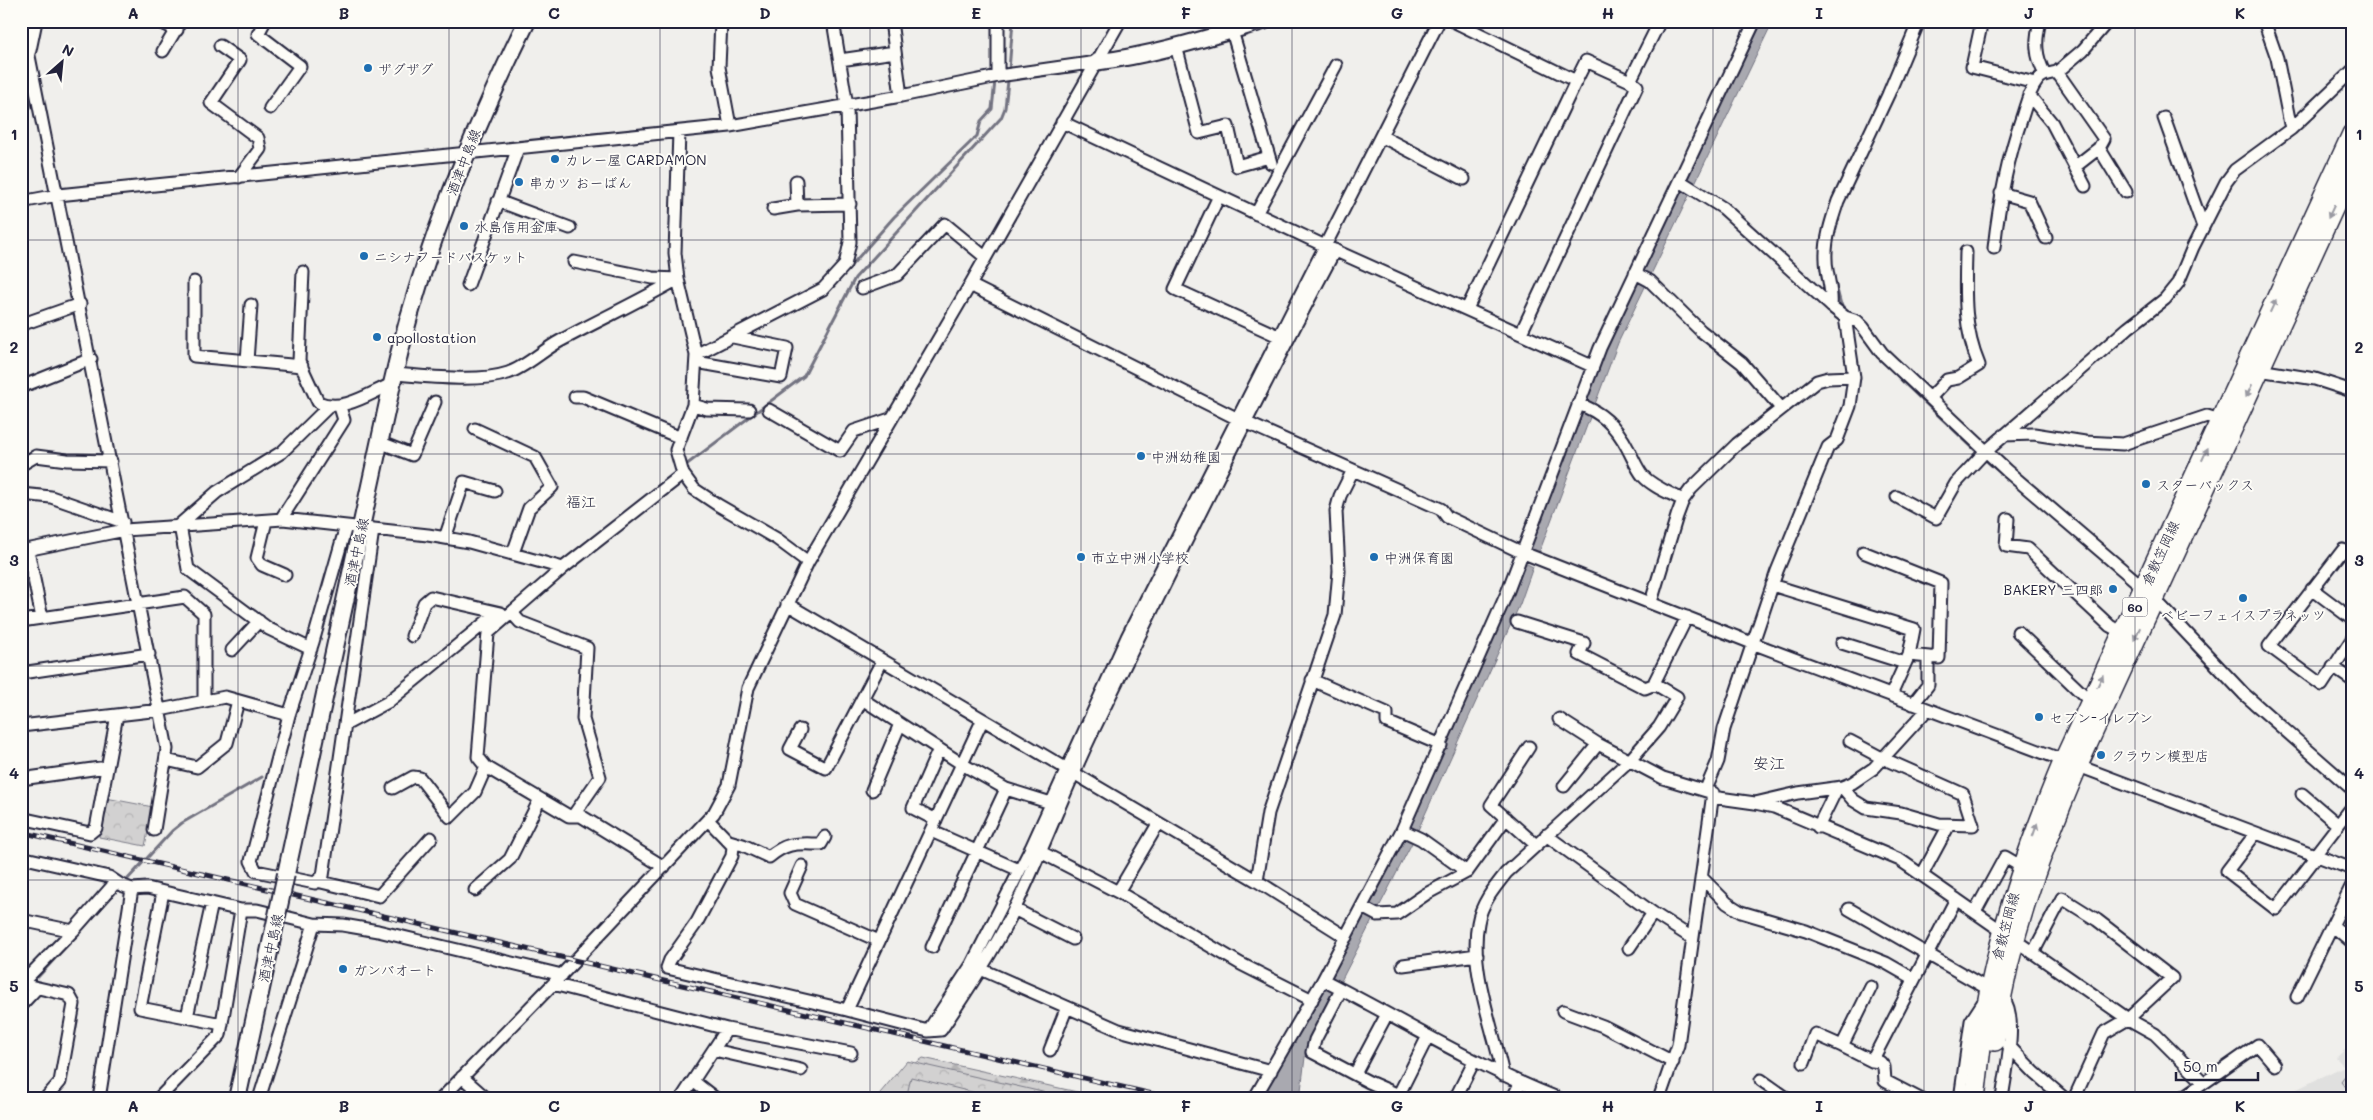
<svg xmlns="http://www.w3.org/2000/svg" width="2373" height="1120" viewBox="0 0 2373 1120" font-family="Mali,'Klee One',sans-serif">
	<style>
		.built { fill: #e0e0df }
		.forest { fill: url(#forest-firs); stroke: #7a7a86 }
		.park { fill: url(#park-crowns); stroke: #7a7a86 }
		.garden { fill: #d2d1d1; stroke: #7a7a86 }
		.water { fill: #a9a9b0; stroke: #737381 }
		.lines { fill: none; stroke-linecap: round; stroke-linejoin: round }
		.stream { stroke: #737381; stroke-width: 3 }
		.minor-casing { stroke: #22223b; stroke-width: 15 }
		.tertiary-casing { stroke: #22223b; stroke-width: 19 }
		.secondary-casing { stroke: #22223b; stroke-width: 20 }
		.primary-casing { stroke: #22223b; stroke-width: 22 }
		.minor { stroke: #fdfcf7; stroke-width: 11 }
		.tertiary { stroke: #fdfcf7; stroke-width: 15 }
		.secondary { stroke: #fdfcf7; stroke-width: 16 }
		.primary { stroke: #fdfcf7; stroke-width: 19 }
		.rail-casing { stroke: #22223b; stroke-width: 5 }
		.rail { stroke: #fdfcf7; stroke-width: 3; stroke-dasharray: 9; stroke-linecap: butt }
		.secondary-bridge-casing { stroke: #22223b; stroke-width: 20; stroke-linecap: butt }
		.secondary-bridge { stroke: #fdfcf7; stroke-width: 16 }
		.oneway { fill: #9a9aa2 }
		.grid { fill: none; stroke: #22223b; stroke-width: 1; stroke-opacity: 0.55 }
		.poi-dot { fill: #1f6fb2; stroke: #fdfcf7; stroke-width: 2 }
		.labels { text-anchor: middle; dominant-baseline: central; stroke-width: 4; stroke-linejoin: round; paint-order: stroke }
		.shield { fill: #fdfcf7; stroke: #646373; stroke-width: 1 }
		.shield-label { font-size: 12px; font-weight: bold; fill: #22223b }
		.poi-label { font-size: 14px; fill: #22223b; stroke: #fdfcf7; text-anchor: start }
		.street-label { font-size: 14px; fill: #22223b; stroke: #fdfcf7 }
		.neighbourhood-label { font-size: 15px; fill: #22223b; stroke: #fdfcf7 }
		.quarter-label { font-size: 16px; fill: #22223b; stroke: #fdfcf7 }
		.neatline { fill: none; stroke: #22223b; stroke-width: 2 }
		.grid-label { font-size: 16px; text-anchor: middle; font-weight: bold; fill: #22223b }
	</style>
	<defs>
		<pattern id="forest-firs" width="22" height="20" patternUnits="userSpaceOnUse" patternTransform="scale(1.25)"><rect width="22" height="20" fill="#d2d1d1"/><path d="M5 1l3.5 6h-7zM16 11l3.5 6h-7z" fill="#b4b3b4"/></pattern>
		<pattern id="park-crowns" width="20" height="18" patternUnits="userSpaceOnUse" patternTransform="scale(1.25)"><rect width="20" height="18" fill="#d2d1d1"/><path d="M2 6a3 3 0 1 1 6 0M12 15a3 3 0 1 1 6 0" fill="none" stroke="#b4b3b4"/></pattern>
	</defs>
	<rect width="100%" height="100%" fill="#f0efec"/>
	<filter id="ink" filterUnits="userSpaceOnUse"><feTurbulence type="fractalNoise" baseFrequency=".02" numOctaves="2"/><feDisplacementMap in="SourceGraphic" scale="10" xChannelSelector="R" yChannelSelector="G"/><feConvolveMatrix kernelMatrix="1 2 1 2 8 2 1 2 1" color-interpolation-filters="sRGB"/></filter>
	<g filter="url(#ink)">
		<path class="built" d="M 2352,1043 L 2352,1099 L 2277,1099 L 2344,1066 L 2336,1058 Z"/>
		<path class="forest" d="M 923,1058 L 1109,1099 L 1010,1099 L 912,1066 Z"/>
		<path class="park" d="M 106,798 L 153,807 L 145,846 L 99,837 Z
			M 907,1061 L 1073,1099 L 875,1099 Z"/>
		<path class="garden" d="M 2352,1066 L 2352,1095 L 2341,1081 Z
			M 911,1077 L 1000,1099 L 906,1099 Z"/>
		<path class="water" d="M 1760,21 L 1773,21 L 1618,343 L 1539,553 L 1533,551 L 1530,544 L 1601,357 Z
			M 1523,562 L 1533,567 L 1520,604 L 1413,841 L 1306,1049 L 1300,1099 L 1261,1099 L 1296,1036 L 1443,750 L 1512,596 Z"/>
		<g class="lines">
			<path class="stream" d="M 1009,70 L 1013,21
				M 849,268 L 894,217 L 977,136 L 981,121 L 992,109 L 995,81
				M 1835,282 L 1841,305
				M 1841,304 L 1848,313
				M 783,316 L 822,296
				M 1871,347 L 1905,384 L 1979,454
				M 1983,458 L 2003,475
				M 686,465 L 804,376 L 855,278 L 1001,118 L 1005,108 L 1008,81
				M 2012,482 L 2066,528
				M 2193,649 L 2241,699 L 2275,729
				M 126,881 L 172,831 L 182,823 L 262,777
				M 38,977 L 115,893"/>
			<g class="minor-casing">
				<path id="minor" d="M 22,21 L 167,749 L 154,830
					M 158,21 L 177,30
					M 265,21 L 258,34 L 300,66 L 270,108
					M 721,21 L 719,67 L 730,126
					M 891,21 L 901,96
					M 1453,21 L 1576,81 L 1586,61 L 1630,81 L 1637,86 L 1521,333
					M 1982,21 L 1972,67 L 2035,83
					M 2040,21 C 2035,41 2035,56 2045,74
					M 2264,21 L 2277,58 L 2291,129
					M 1232,31 L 1271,163
					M 220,46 L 240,60 L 211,103 L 258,138 L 260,149 L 239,177
					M 1176,46 L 1199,133 L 1228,126 L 1237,166 L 1269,157
					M 163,51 L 181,21
					M 840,60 L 895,52
					M 2057,72 L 2083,50 L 2108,21
					M 998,76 L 998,21
					M 1630,81 L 1660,21
					M 2029,95 L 2052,123 L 2085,186
					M 2164,118 L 2203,227
					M 1062,122 L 1325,246 L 1592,366
					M 679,132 L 675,253 L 678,279 L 696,355 L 693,405 L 676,450 L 683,474 L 694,489 L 718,505 L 777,539 L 808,562
					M 1381,136 L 1464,179
					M 2099,148 L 2126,192
					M 796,181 L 797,205
					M 1680,181 L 1723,208 L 1831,306 L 1845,317 L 1857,321 L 1863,327 L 1882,353 L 2007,471 L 2144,588 L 2244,694 L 2352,789
					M 2001,193 L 2029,201 L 2046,238
					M 1219,196 L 1175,289 L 1278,336
					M 498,201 L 570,228
					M 21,202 L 58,195 L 730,126 L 901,96 L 998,76 L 1097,62
					M 773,209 L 797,205 L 850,204
					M 1256,214 L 1336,65
					M 1994,248 C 1999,203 2007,160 2022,117 C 2026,105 2029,91 2037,81 C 2042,74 2048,74 2057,72 L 2104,139 L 2099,148 L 2076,166
					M 574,262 L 653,278 L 678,279
					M 303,272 L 299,361 L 318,402 C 343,413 368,394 392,384
					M 1635,273 L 1650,281 L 1701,331 L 1742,363 L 1781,408
					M 194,282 L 194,356 L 302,366
					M 468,285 L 518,148
					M 970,285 L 1236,418 L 1441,509 L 1447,517 L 1521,552 L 1752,643 L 2352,869
					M 862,288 L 897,275 L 945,224 L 985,257
					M 1831,306 C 1833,290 1826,275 1826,259 C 1825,239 1832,219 1838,201 L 1888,95 L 1919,21
					M 1467,309 L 1576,81
					M 21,321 L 23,324 L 80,304
					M 696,355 L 823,289 L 845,265 L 850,242 L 847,106 L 833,21
					M 247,361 L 251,305
					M 696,362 L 781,377 L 787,348 L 733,337
					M 2259,370 L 2315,379 L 2352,391
					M 394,374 C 426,376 478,383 508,373 C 526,367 543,350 560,341 C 599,320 640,301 678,279
					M 21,387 L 91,359
					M 575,397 L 583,397 L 681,438
					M 1930,398 L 1947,380 L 1958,378 L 1979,365 C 1963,327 1965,293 1966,252
					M 1578,404 C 1600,411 1617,427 1628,449 C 1633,458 1637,469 1643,476 C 1653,487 1670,493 1683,500
					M 693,405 L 707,409 L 749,410
					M 769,410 L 840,451 L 854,431 L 890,419
					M 475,429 L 535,457 L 552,487 L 529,508 L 513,553
					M 2004,435 L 2034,434 L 2085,442 L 2123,444 L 2207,416 L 2226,422
					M 379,442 L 412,455 L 435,402
					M 24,463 L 36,456 L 67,460 L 111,461
					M 21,494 L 51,497 L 123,522
					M 1897,497 L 1936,518 L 1956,483 L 1983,454 L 2128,328 L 2165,299 L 2178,283 L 2193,247 L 2226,182 L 2235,170 L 2291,129 L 2352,71
					M 281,519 L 344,420 L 340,407
					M 2008,519 L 2006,546 L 2028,549 L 2110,626 L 2123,633
					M 266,521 L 257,558 L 262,565 L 285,575
					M 178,526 L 217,492 L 282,452 L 328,407
					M 180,526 L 188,569 L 269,629 L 311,649
					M 346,526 L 313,642 L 289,715 L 251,861 L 256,871 L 315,883 L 323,876 L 373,530
					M 445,538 L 464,482 L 495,491
					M 28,550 L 42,618
					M 21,551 L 125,530 L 283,519 L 428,535 L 469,542 L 563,568
					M 1863,552 L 1941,583 L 1939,658 L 1909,655
					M 2352,554 L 2343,550 L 2269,646 L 2322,685 L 2352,639
					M 1772,585 L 1914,629 L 1909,655 L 1891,695
					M 2312,589 L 2352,619
					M 1651,602 L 1677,516 L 1683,500 L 1691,489 L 1737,444 L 1817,381 L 1828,378 L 1854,377
					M 787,604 L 1257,881 L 1346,937
					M 512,613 L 520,622 L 587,648 L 583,719 L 600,777 L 573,816
					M 21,621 L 185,597 L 204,614 L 204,701
					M 1517,622 L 1584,643 L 1579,654 L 1645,688 L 1655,684
					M 2018,632 L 2091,702
					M 412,636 L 424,603 L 431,597 L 501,613
					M 1842,643 L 1905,663
					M 232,650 L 259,621
					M 2333,667 L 2352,680
					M 21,673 L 149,654
					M 1312,680 L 1387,713 L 1387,722 L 1441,745
					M 862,699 L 962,764 L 1006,789 L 1051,803
					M 1913,704 L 1928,685 L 1928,657
					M 1559,719 L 1598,744 L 1663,778 L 1713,793 L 1678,1045 L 1659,1099
					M 982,721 L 847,1010 L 928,1031 L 972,964 L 1031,848 L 1127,637 L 1439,21
					M 345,725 L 388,702 L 497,613
					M 21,726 L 160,710 L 225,697 L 289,715
					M 800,730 L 790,749 L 826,768 L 882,661
					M 1529,747 L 1491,805 L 1536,845
					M 166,760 L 197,767 L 227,743 L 238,701
					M 21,779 L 107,767
					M 1564,786 L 1598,744
					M 1842,787 L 1853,800 L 1866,808 L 1901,813 L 1939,824 L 1973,825 L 1963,794 L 1882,758 L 1850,741
					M 393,788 L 413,777 L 420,778 L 450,817 L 475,792 L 486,767
					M 1706,789 L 1718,761 L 1724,729 L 1777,571 L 1828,447 L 1837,440 L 1850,406 L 1854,377 L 1845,317
					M 872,790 L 900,724
					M 2302,794 L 2337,824
					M 1712,797 L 1755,803 L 1798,793 L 1842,787 L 1852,783 L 1874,768 L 1927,710
					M 1755,803 L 1774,807 L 1900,860 L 2128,1019 L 2155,1034 L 2203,1082
					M 21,818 L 90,833 L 96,828 L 117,715
					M 708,820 L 733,846 L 732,856 L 697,922 L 670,960 L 667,968 L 847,1010
					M 936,820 L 913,808 L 939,749
					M 1818,827 L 1837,788
					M 1402,830 L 1421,839 L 1467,872 L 1506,818
					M 931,831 L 1019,870
					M 2256,833 L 2227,871 L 2276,909 L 2317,856
					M 1546,835 L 1653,913 L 1692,938
					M 729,841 L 743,845 L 769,857 C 788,841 798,844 821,844 L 825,837
					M 1033,848 L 1118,892 L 1241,964 L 1312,1000
					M 2315,855 L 2352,807
					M 21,857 L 109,877 L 121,885 L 132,889 L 147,888 L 241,910
					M 802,866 L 790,893 L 795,904 L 879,941
					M 664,867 L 581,816 L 569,816 L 486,767 L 478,757 L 488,633 L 563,568 L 683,474
					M 1922,875 L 1949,825
					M 1702,878 L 1727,903 L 1741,912 L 1806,931 L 1886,963 L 1914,979
					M 317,881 L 379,896 L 431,838
					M 1257,881 L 1268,813 L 1335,615 L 1339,571 L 1336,511 L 1340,496 L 1353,470
					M 475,890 L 510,859 L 540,799
					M 163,892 L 140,1008 L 222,1024
					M 1118,892 L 1158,824
					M 1362,907 L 1377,915 L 1397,914 L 1426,894 L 1467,872
					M 1014,909 L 1073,939
					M 1849,909 L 1990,990
					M 1975,912 L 2005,857 L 2022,867
					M 21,920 L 73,931
					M 2332,925 L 2352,942
					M 932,947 L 1006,789
					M 1629,948 L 1653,913
					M 2033,953 L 2062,898 L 2097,920 L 2172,978 L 2128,1019 L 2104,1033 L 2074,1099
					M 1403,965 L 1477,955
					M 976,967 L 1119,1030 L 1271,1071
					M 1323,980 C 1402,1020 1477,1067 1560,1099
					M 21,984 L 69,995 L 74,1004 L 60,1082 L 45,1099
					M 21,984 L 73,931 L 116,882
					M 553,984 L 727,1029 L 681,1099
					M 1871,987 L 1842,1046 L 1872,1061 L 1880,1062 L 1884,1067 L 1885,1081 L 1920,1099
					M 1341,990 L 1315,1040 L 1312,1052 L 1369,1082 L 1408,1099
					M 2297,997 L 2352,885
					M 21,1005 L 37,988
					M 1563,1011 L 1603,1026 L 1673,1062
					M 187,1017 L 212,903
					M 727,1029 L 851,1053
					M 928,1031 L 941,1030 C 967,991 993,952 1014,910 C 1043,851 1065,788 1094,729 C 1172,568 1251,408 1335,250
					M 2008,1045 L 2035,1073 L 2065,1099
					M 714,1050 L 801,1070
					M 1050,1050 L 1067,1007
					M 1872,1061 L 1956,899
					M 1804,1063 L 1815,1034 L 1842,1046
					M 1355,1074 L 1387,1014
					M 1503,1075 C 1494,1030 1469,969 1478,923 C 1481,904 1494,888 1506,873 L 1631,759 L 1659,727 L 1677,697 L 1655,684 L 1655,681 L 1687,617
					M 462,1077 L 487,1099
					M 1761,1080 L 1788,1099
					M 693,1081 L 716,1099
					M 1399,1094 L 1428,1036
					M 99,1099 L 132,889
					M 158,1099 L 220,1035 L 241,910 L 257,910 L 314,924 L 343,925 L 378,931 L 562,975
					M 259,1099 L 314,924
					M 441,1099 L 553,984 L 714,813 L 729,785 L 748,688 L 808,562 L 970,285 L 1120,21
					M 1254,1099 L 1323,980 L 1402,830 L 1507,593 L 1600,348 L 1755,21
					M 1455,1099 L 1474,1061
					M 1512,1099 L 1520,1084
					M 1960,1099 L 1971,1021 L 1986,998
					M 2002,1099 C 2005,1074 2019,1018 2003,998
					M 2181,1099 L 2258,1045 L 2275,1065"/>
			</g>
			<g class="tertiary-casing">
				<path id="tertiary" d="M 28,50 L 34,21
					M 1097,62 C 1154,55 1210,37 1265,21"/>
			</g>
			<g class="secondary-casing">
				<path id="secondary" d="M 286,874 L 392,384 C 420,258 470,137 527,21
					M 237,1099 L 276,920"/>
			</g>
			<g class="primary-casing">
				<path id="primary" d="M 1995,1041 C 2006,944 2040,854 2078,765 L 2352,168
					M 1975,1099 C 1980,1056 1984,1012 1994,970 C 2010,897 2035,829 2064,760 L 2352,134"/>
			</g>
			<use href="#minor" class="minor"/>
			<use href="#tertiary" class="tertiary"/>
			<use href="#secondary" class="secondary"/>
			<use href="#primary" class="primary"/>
			<g class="rail-casing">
				<path id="rail" d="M 21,832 L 1174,1099"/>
			</g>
			<use href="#rail" class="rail"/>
			<g class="secondary-bridge-casing">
				<path id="secondary-bridge" d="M 276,920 L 286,874"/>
			</g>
			<use href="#secondary-bridge" class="secondary-bridge"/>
		</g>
		<defs><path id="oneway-solid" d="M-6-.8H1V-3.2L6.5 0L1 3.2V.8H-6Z" transform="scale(1.25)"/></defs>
		<g class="oneway">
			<use href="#oneway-solid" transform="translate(2331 212) rotate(115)"/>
			<use href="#oneway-solid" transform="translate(2273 306) rotate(-65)"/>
			<use href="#oneway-solid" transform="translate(2249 391) rotate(115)"/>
			<use href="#oneway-solid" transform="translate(2205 454) rotate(-65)"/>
			<use href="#oneway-solid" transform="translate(2137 634) rotate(115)"/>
			<use href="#oneway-solid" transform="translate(2100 681) rotate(-65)"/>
			<use href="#oneway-solid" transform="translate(2035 830) rotate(-71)"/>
		</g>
	</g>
	<path class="grid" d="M 238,21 L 238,1099M 449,21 L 449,1099M 660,21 L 660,1099M 870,21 L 870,1099M 1081,21 L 1081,1099M 1292,21 L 1292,1099M 1503,21 L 1503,1099M 1713,21 L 1713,1099M 1924,21 L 1924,1099M 2135,21 L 2135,1099M 21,240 L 2352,240M 21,454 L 2352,454M 21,666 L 2352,666M 21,880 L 2352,880"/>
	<g class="poi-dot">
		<circle cx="368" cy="68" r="5"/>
		<circle cx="555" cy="159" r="5"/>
		<circle cx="519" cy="182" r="5"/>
		<circle cx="464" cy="226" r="5"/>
		<circle cx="364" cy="256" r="5"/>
		<circle cx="377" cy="337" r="5"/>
		<circle cx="1141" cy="456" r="5"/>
		<circle cx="2146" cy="484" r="5"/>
		<circle cx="1081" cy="557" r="5"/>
		<circle cx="1374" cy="557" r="5"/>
		<circle cx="2113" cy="589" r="5"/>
		<circle cx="2243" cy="598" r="5"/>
		<circle cx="2039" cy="717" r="5"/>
		<circle cx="2101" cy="755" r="5"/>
		<circle cx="343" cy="969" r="5"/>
	</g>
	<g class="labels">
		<rect class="shield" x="2122.5" y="597.5" width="25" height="19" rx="4"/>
		<g class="shield-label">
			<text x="2135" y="607">60</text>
		</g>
		<g class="poi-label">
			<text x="378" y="68">ザグザグ</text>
			<text x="565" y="159">カレー屋 CARDAMON</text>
			<text x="529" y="182">串カツ おーばん</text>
			<text x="474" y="226">水島信用金庫</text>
			<text x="374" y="256">ニシナフードバスケット</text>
			<text x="387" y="337">apollostation</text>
			<text x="1151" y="456">中洲幼稚園</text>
			<text x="2156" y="484">スターバックス</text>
			<text x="1091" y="557">市立中洲小学校</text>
			<text x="1384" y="557">中洲保育園</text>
			<text x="2103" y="589" text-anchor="end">BAKERY 三四郎</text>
			<text x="2243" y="614" text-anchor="middle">ベビーフェイスプラネッツ</text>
			<text x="2049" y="717">セブン-イレブン</text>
			<text x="2111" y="755">クラウン模型店</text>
			<text x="353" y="969">ガンバオート</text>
		</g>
		<g class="street-label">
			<text transform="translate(463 162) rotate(-69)">酒津中島線</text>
			<text transform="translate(356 552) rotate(-78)">酒津中島線</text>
			<text transform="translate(2160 553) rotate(-65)">倉敷笠岡線</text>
			<text transform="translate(2005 926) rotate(-75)">倉敷笠岡線</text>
			<text transform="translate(270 948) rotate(-78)">酒津中島線</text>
		</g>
		<g class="neighbourhood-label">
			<text x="581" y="501">福江</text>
		</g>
		<g class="quarter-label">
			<text x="1769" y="762">安江</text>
		</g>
	</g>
	<rect width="2373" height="1120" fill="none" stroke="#fdfcf7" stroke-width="55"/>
	<g transform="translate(62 62) rotate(27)" stroke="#fdfcf7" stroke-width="4" paint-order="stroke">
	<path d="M0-4L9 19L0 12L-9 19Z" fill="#22223b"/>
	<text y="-8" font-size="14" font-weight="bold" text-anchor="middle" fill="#22223b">N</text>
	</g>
	<path d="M2176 1072v8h82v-8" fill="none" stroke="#22223b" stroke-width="2.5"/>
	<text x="2183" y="1072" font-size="15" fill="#22223b" stroke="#fdfcf7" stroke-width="4" paint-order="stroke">50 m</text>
	<rect x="28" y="28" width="2318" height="1064" class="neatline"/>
	<g class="grid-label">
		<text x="133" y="19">A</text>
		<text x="344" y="19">B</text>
		<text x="554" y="19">C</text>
		<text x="765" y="19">D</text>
		<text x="976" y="19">E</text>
		<text x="1186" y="19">F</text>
		<text x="1397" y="19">G</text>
		<text x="1608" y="19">H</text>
		<text x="1819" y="19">I</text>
		<text x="2029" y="19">J</text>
		<text x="2240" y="19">K</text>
		<text x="14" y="140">1</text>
		<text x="2359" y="140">1</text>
		<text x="14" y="353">2</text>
		<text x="2359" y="353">2</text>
		<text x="14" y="566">3</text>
		<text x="2359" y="566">3</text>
		<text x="14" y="779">4</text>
		<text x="2359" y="779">4</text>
		<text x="14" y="992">5</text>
		<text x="2359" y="992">5</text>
		<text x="133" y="1112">A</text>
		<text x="344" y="1112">B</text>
		<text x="554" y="1112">C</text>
		<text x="765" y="1112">D</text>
		<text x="976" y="1112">E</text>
		<text x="1186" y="1112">F</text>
		<text x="1397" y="1112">G</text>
		<text x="1608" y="1112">H</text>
		<text x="1819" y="1112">I</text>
		<text x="2029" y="1112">J</text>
		<text x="2240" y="1112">K</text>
	</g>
</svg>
